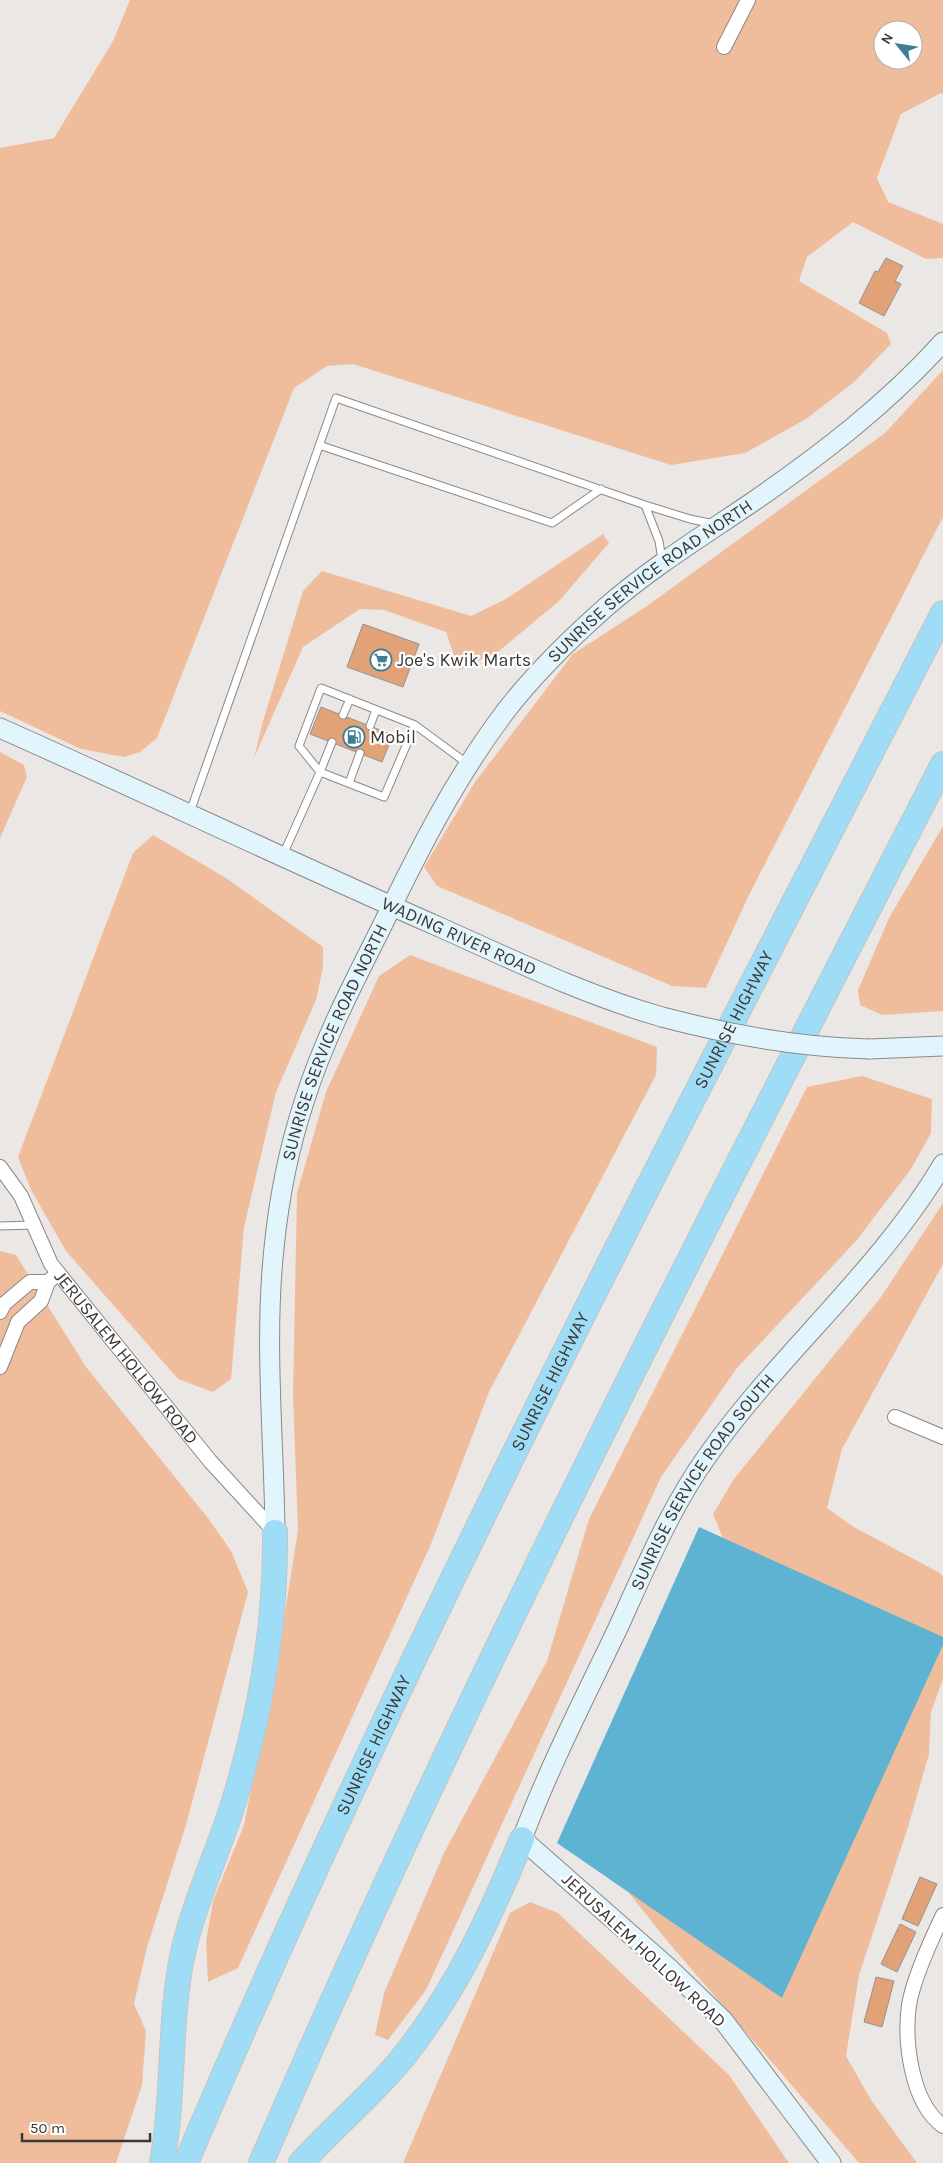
<svg xmlns="http://www.w3.org/2000/svg" width="943" height="2163" viewBox="0 0 943 2163" font-family="Karla,sans-serif">
	<style>
		.green { fill: #f0bd9c; fill-rule: evenodd }
		.water { fill: #5eb3d3 }
		.building { fill: #e2a277; stroke: #969391 }
		.lines { fill: none; stroke-linecap: round; stroke-linejoin: round }
		.lane-casing { stroke: #8b8886; stroke-width: 9 }
		.street-casing { stroke: #8b8886; stroke-width: 16 }
		.secondary-casing { stroke: #8b8886; stroke-width: 21 }
		.highway-casing { stroke: #c4c4c3; stroke-width: 26 }
		.lane { stroke: #fff; stroke-width: 7 }
		.street { stroke: #fff; stroke-width: 14 }
		.secondary { stroke: #e2f5fc; stroke-width: 19 }
		.highway { stroke: #9fddf6; stroke-width: 24 }
		.secondary-bridge-casing { stroke: #8b8886; stroke-width: 21; stroke-linecap: butt }
		.secondary-bridge { stroke: #e2f5fc; stroke-width: 19 }
		.labels { text-anchor: middle; dominant-baseline: central; stroke-width: 4.5; stroke-linejoin: round; paint-order: stroke }
		.street-label { font-size: 18px; fill: #3b3938; stroke: #fff }
		.poi-label { font-size: 18px; fill: #3b3938; stroke: #fff; text-anchor: start }
	</style>
	<rect width="100%" height="100%" fill="#ebe7e5"/>
	<path class="green" d="M 130,0 L 943,0 L 943,94 L 941,93 L 901,114 L 877,178 L 888,202 L 943,224 L 943,258 L 926,259 L 853,222 L 807,257 L 799,281 L 887,333 L 891,344 L 854,382 L 806,419 L 745,453 L 671,465 L 353,364 L 327,366 L 294,388 L 157,738 L 140,752 L 124,757 L 81,749 L 0,711 L 0,148 L 54,138 L 113,41 ZM 883,30 L 913,30 L 913,60 L 883,60 Z
		M 943,370 L 943,517 L 749,895 L 706,988 L 672,986 L 437,886 L 424,867 L 475,782 L 573,654 L 647,606 L 885,433 Z
		M 603,534 L 609,543 L 559,601 L 499,651 L 459,670 L 446,632 L 384,610 L 360,609 L 303,647 L 254,758 L 263,721 L 303,591 L 322,571 L 471,616 L 506,599 Z
		M 0,752 L 24,765 L 27,777 L 0,838 Z
		M 943,826 L 943,1011 L 882,1015 L 860,1005 L 858,990 L 889,918 Z
		M 153,835 L 226,878 L 323,947 L 323,967 L 316,1000 L 276,1092 L 244,1227 L 231,1379 L 213,1392 L 178,1379 L 66,1251 L 31,1190 L 18,1157 L 133,853 Z
		M 410,955 L 657,1047 L 656,1075 L 489,1392 L 431,1544 L 238,1968 L 208,1982 L 206,1942 L 213,1901 L 244,1825 L 284,1619 L 298,1530 L 293,1394 L 297,1193 L 326,1092 L 379,976 Z
		M 862,1076 L 932,1099 L 931,1133 L 911,1169 L 856,1241 L 737,1368 L 661,1477 L 426,1990 L 388,2040 L 375,2035 L 384,1993 L 444,1853 L 547,1661 L 589,1519 L 807,1087 Z
		M 943,1203 L 943,1264 L 842,1449 L 827,1508 L 852,1526 L 940,1573 L 943,1577 L 943,1679 L 931,1712 L 929,1754 L 908,1827 L 859,1975 L 846,2056 L 871,2100 L 917,2163 L 859,2163 L 668,1942 L 586,1839 L 732,1560 L 713,1514 L 734,1479 L 881,1297 Z
		M 0,1251 L 16,1255 L 86,1367 L 208,1518 L 231,1551 L 248,1592 L 186,1825 L 147,1947 L 134,2004 L 146,2031 L 142,2085 L 116,2163 L 0,2163 Z
		M 530,1902 L 558,1913 L 729,2075 L 789,2163 L 403,2163 L 510,1913 Z"/>
	<path class="water" d="M 699,1527 L 943,1637 L 943,1645 L 782,1998 L 557,1843 Z"/>
	<path class="building" d="M 886,258 L 903,266 L 895,281 L 901,284 L 884,316 L 859,303 L 875,271 L 878,272 Z
		M 363,624 L 419,644 L 403,687 L 347,667 Z
		M 321,707 L 393,735 L 382,762 L 310,734 Z
		M 920,1877 L 937,1884 L 918,1926 L 902,1919 Z
		M 900,1924 L 916,1932 L 897,1972 L 881,1964 Z
		M 876,1977 L 894,1981 L 882,2027 L 864,2022 Z"/>
	<g class="lines">
		<g class="lane-casing">
			<path id="lane" d="M 319,445 L 552,523 L 601,489
				M 662,560 L 659,541 L 645,505 L 690,519 L 714,524
				M 343,715 L 350,699
				M 370,726 L 376,710
				M 332,742 L 320,772 L 299,746 L 321,688 L 415,725
				M 349,783 L 360,753
				M 190,812 L 336,398 L 645,505
				M 283,855 L 320,772 L 384,797 L 415,725 L 468,764
				M 0,1226 L 34,1225"/>
		</g>
		<g class="street-casing">
			<g id="street">
				<path d="M 724,47 L 748,0"/>
				<path id="s1" d="M 0,1167 L 21,1196 L 51,1264 L 210,1461 L 275,1532"/>
				<path d="M 0,1312 L 4,1304 L 30,1282 L 48,1282"/>
				<path d="M 0,1367 L 18,1322 L 41,1301 L 48,1282 L 58,1273"/>
				<path d="M 895,1417 L 943,1437"/>
				<path d="M 943,1915 C 932,1938 913,1981 909,2005 C 904,2041 911,2103 943,2126"/>
			</g>
		</g>
		<g class="secondary-casing">
			<g id="secondary">
				<path id="s2" d="M 0,728 C 146,793 291,862 437,926 C 511,959 584,995 662,1017"/>
				<path d="M 869,1049 L 943,1046"/>
				<path id="s3" d="M 275,1532 C 274,1438 264,1342 274,1248 C 279,1198 289,1147 305,1099 C 324,1039 354,982 382,926 C 418,852 455,778 505,712 C 534,674 570,639 606,607 C 652,567 704,535 754,501 C 822,454 887,404 943,342"/>
				<path id="s4" d="M 831,2163 L 723,2020 L 671,1970 L 522,1839 C 549,1767 584,1699 617,1630 C 644,1571 670,1508 708,1455 C 780,1353 879,1272 943,1164"/>
			</g>
		</g>
		<g class="highway-casing">
			<g id="highway">
				<path d="M 162,2163 C 175,2092 168,2019 184,1948 C 196,1897 219,1851 234,1801 C 261,1714 276,1623 275,1532"/>
				<path id="s5" d="M 186,2163 C 410,1633 681,1124 943,613"/>
				<path d="M 261,2163 C 467,1686 706,1225 943,764"/>
				<path d="M 301,2163 C 334,2126 373,2095 404,2056 C 456,1991 491,1915 522,1839"/>
			</g>
		</g>
		<use href="#lane" class="lane"/>
		<use href="#street" class="street"/>
		<use href="#secondary" class="secondary"/>
		<use href="#highway" class="highway"/>
		<g class="secondary-bridge-casing">
			<path id="secondary-bridge" d="M 662,1017 C 730,1035 798,1047 869,1049"/>
		</g>
		<use href="#secondary-bridge" class="secondary-bridge"/>
	</g>
	<defs>
		<g id="supermarket-ring" transform="scale(1.125)"><circle r="9.5" fill="#fff" stroke="#407c93" stroke-width="1.5"/><path d="M-6-5.5h2.5l.6 2H6L4.5 2H-2.5L-4.4-4H-6ZM-1.5 3.2a1.3 1.3 0 1 0 .1 0ZM3 3.2a1.3 1.3 0 1 0 .1 0Z" fill="#407c93"/></g>
		<g id="fuel-ring" transform="scale(1.125)"><circle r="9.5" fill="#fff" stroke="#407c93" stroke-width="1.5"/><path d="M-5.5-6h7V0h2V4h1.3V-2.5L3-4.5l.8-.8L6-3V5H2.5V1h-1V6h-7ZM-4.2-4.7v3.2H.2V-4.7Z" fill="#407c93"/></g>
	</defs>
	<g fill-rule="evenodd">
		<use href="#supermarket-ring" x="381" y="660"/>
		<use href="#fuel-ring" x="354" y="737"/>
	</g>
	<g class="labels">
		<g class="street-label">
			<text stroke="none"><textPath href="#s3" startOffset="1070">SUNRISE SERVICE ROAD NORTH</textPath></text>
			<text stroke="none"><textPath href="#s2" startOffset="504">WADING RIVER ROAD</textPath></text>
			<text stroke="none"><textPath href="#s5" startOffset="1268">SUNRISE HIGHWAY</textPath></text>
			<text stroke="none"><textPath href="#s3" startOffset="500">SUNRISE SERVICE ROAD NORTH</textPath></text>
			<text stroke="none"><textPath href="#s1" startOffset="230">JERUSALEM HOLLOW ROAD</textPath></text>
			<text stroke="none"><textPath href="#s5" startOffset="862">SUNRISE HIGHWAY</textPath></text>
			<text stroke="none"><textPath href="#s4" startOffset="851">SUNRISE SERVICE ROAD SOUTH</textPath></text>
			<text stroke="none"><textPath href="#s5" startOffset="458">SUNRISE HIGHWAY</textPath></text>
			<text transform="translate(644 1950) rotate(43)">JERUSALEM HOLLOW ROAD</text>
		</g>
		<g class="poi-label">
			<text x="397" y="660">Joe's Kwik Marts</text>
			<text x="370" y="737">Mobil</text>
		</g>
	</g>
	<g transform="translate(898 45) rotate(300)"><circle r="24" fill="#ffffff" stroke="#b1b0af"/>
	<path d="M0-4L9 19L0 12L-9 19Z" fill="#407c93"/>
	<text y="-8" font-size="14" font-weight="bold" text-anchor="middle" fill="#3b3938">N</text>
	</g>
	<path d="M22 2133v8h128v-8" fill="none" stroke="#3b3938" stroke-width="2.5"/>
	<text x="30" y="2133" font-size="15" fill="#3b3938" stroke="#ffffff" stroke-width="4" paint-order="stroke">50 m</text>
</svg>
